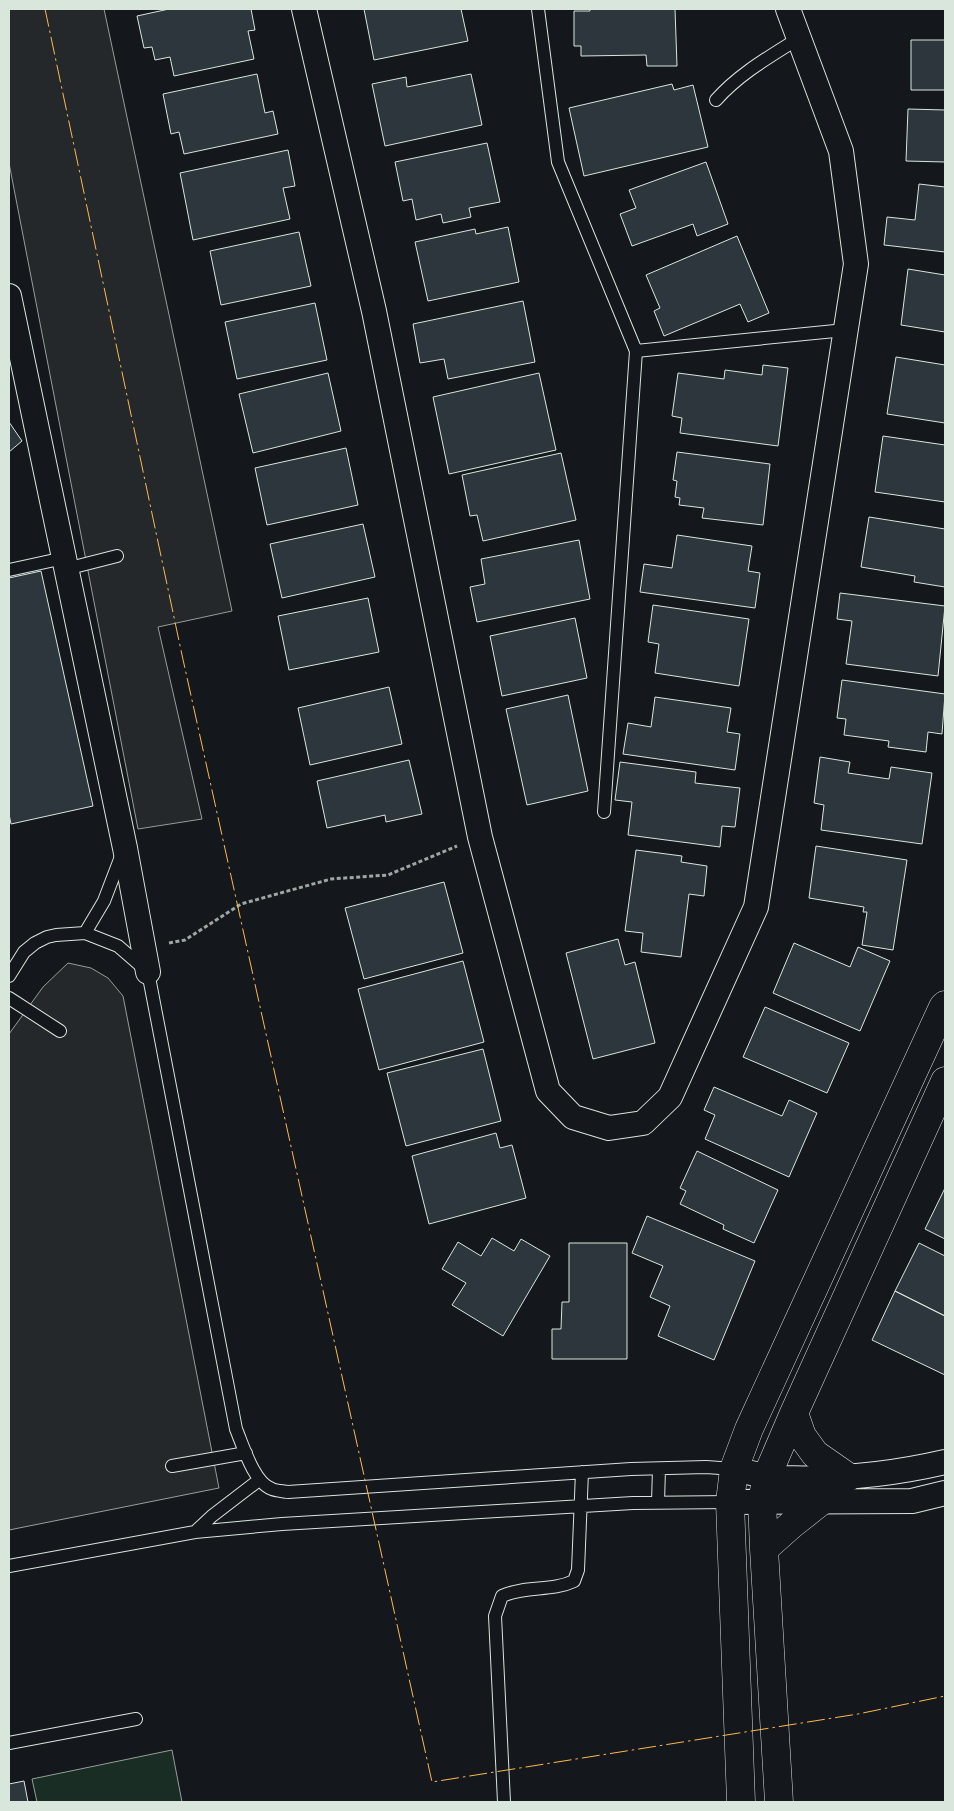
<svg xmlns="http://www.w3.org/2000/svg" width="954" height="1811" viewBox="0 0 954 1811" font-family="Lato,sans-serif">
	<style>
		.green { fill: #1a2d24; stroke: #939e99 }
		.parking { fill: #24282b; stroke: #939e99 }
		.building { fill: #2c363c; stroke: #d8e6dc }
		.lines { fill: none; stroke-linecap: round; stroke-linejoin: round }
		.lane-casing { stroke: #d8e6dc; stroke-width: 14 }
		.street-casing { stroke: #d8e6dc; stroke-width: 26 }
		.secondary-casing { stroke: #d8e6dc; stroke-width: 29 }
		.path { stroke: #9da8a2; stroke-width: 3; stroke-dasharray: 4 2.5; stroke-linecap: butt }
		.lane { stroke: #14181c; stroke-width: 12 }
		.street { stroke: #14181c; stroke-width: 24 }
		.secondary { stroke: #14181c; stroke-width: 28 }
		.power { stroke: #ffb74d; stroke-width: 1; stroke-dasharray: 18 4 2.5 4; stroke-linecap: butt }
	</style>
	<rect width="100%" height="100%" fill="#14181c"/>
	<path class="green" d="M 172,1750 L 182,1802 L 37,1802 L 32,1779 Z"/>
	<path class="parking" d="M 9,9 L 104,9 L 232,611 L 158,627 L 202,819 L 138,829 L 9,163 Z
		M 68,963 L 91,968 L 108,978 L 123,996 L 219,1488 L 9,1530 L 9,1034 L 43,987 Z"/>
	<path class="building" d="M 169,9 L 251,9 L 255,30 L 248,31 L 254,59 L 174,76 L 170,57 L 155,60 L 152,47 L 144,48 L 137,16 Z
		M 364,9 L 461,9 L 468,41 L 374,60 Z
		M 590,9 L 675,9 L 677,66 L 647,66 L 646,55 L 581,56 L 581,46 L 574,46 L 574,11 L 590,11 Z
		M 911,40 L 945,40 L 945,90 L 911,90 Z
		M 257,74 L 265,113 L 273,111 L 278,134 L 184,154 L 179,132 L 171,134 L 163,94 Z
		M 471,74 L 482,125 L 385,146 L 372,84 L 406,77 L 407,87 Z
		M 672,84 L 674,90 L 693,85 L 708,147 L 584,176 L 569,108 Z
		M 908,109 L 945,110 L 945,162 L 906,161 Z
		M 487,143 L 500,202 L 469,208 L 471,217 L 443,223 L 441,214 L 416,220 L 412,199 L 403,201 L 395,162 Z
		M 288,150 L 295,186 L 283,188 L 290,219 L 193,240 L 180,173 Z
		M 706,162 L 728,224 L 697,236 L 693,224 L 632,246 L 620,214 L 636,208 L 629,190 Z
		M 919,184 L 945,187 L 945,252 L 884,245 L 887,217 L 915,220 Z
		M 508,227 L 519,282 L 428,301 L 415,242 L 475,229 L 476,234 Z
		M 299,232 L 311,286 L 221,305 L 210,251 Z
		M 737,236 L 769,313 L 748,322 L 740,304 L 664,336 L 654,311 L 660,308 L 646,275 Z
		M 908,269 L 945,275 L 945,332 L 901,325 Z
		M 523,301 L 535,362 L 448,379 L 444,359 L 420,363 L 413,324 Z
		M 315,303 L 327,360 L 237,379 L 225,322 Z
		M 896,357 L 945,365 L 945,423 L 887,414 Z
		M 763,365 L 788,368 L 778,446 L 680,433 L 682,418 L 672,416 L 678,373 L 724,379 L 725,370 L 762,375 Z
		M 328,373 L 341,431 L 253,453 L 239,394 Z
		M 539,373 L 556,450 L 449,474 L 433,397 Z
		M 9,422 L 22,441 L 9,452 Z
		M 883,436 L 945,445 L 945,502 L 875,492 Z
		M 346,448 L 358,505 L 267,525 L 255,468 Z
		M 677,452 L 770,464 L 763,525 L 702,518 L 704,508 L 679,505 L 680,498 L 675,497 L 677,481 L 673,480 Z
		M 561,453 L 576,520 L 483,541 L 477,515 L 470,516 L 462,475 Z
		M 869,517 L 945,529 L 945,587 L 914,582 L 915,576 L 861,567 Z
		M 363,524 L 375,577 L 282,598 L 270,544 Z
		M 677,535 L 752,546 L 748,571 L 760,573 L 755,608 L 640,592 L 644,564 L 672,568 Z
		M 579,540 L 590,599 L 477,622 L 470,587 L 485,584 L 481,559 Z
		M 41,571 L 93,806 L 11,824 L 9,814 L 9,578 Z
		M 840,593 L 945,606 L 938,676 L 846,664 L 852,621 L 837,619 Z
		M 368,598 L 379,652 L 289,670 L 278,616 Z
		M 653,605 L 749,619 L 739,686 L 655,673 L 659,644 L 648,642 Z
		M 575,618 L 587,678 L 502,696 L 490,636 Z
		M 842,680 L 945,694 L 942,734 L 928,732 L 926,752 L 888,747 L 889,741 L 844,735 L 846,719 L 837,718 Z
		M 389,687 L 402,744 L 310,765 L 298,708 Z
		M 568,695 L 588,791 L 527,805 L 506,709 Z
		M 655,697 L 731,708 L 727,732 L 740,734 L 735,770 L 623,754 L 628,723 L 651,727 Z
		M 820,757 L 850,762 L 848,773 L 889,779 L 891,767 L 932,773 L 922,844 L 821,830 L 824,805 L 814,803 Z
		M 409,760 L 422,814 L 386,822 L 385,815 L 327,828 L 317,781 Z
		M 620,762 L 696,772 L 695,783 L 740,788 L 735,827 L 722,826 L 720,847 L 628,835 L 632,802 L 615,800 Z
		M 816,846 L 907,860 L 893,950 L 862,945 L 867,912 L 863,912 L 864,907 L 809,898 Z
		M 636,850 L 682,856 L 681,862 L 707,866 L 704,896 L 689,894 L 681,957 L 641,952 L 643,933 L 625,931 Z
		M 444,882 L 463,953 L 364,979 L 345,908 Z
		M 618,939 L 625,965 L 635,962 L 655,1043 L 593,1059 L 566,953 Z
		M 794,943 L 850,967 L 858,947 L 890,961 L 860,1031 L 773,993 Z
		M 463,961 L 484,1042 L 379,1070 L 358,989 Z
		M 765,1007 L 849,1043 L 827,1093 L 743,1057 Z
		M 483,1049 L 501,1121 L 406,1146 L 387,1073 Z
		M 714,1087 L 782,1116 L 789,1100 L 817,1113 L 789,1177 L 705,1139 L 715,1115 L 704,1110 Z
		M 496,1133 L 500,1148 L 512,1145 L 526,1198 L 429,1224 L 412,1156 Z
		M 697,1151 L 778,1190 L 754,1243 L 723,1229 L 724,1225 L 680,1204 L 686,1191 L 680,1188 Z
		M 945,1188 L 945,1239 L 925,1229 Z
		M 647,1216 L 755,1261 L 714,1360 L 658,1336 L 670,1306 L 650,1297 L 663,1266 L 632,1253 Z
		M 492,1238 L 514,1251 L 521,1239 L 550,1256 L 503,1336 L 452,1305 L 466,1283 L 442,1269 L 458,1242 L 481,1256 Z
		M 569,1243 L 627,1243 L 627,1359 L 552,1359 L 552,1329 L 561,1329 L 562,1302 L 569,1302 Z
		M 919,1243 L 945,1256 L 945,1316 L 895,1291 Z
		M 895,1291 L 945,1316 L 945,1375 L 872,1340 Z
		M 24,1781 L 28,1802 L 9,1802 L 9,1784 Z"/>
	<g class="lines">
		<g class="lane-casing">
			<path id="lane" d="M 538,9 L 558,162 L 636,351
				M 716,100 C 739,74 769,57 799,38
				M 66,569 L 117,556
				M 9,570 L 64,558
				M 604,812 L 636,351 L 845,330
				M 85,933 L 104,901 L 122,854
				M 9,976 L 24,952 L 35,943 L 47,937 L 56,935 L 85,933 L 118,946 L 148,972 L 236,1429 C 243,1446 254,1483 272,1489 C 276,1491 283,1491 288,1492 L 631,1469 L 706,1467 L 734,1469
				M 9,998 L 60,1031
				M 172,1466 L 246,1453
				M 658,1502 L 659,1469
				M 195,1532 L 212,1516 L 259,1480
				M 9,1566 L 195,1532 L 282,1524 L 633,1503 L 730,1502
				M 9,1743 L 136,1719
				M 504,1802 L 495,1616 L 502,1596 C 527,1585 551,1592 574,1581 L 578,1570 L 582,1472"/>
		</g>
		<g class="street-casing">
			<path id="street" d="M 304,9 L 374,311 L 480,837 L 548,1091 L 573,1117 L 609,1128 L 643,1123 L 670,1097 L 756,907 L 856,264 L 841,151 L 788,9
				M 9,296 L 125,848 L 148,972
				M 734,1469 C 750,1473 767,1477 783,1478 C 838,1480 893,1474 945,1462
				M 730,1502 L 912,1501 L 945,1493"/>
		</g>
		<g class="secondary-casing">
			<path id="secondary" d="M 794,1413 L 802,1436 L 815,1454 L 848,1477
				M 764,1549 L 791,1525 L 820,1502
				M 741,1802 L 730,1502 L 734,1469 L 749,1429 L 943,1007 L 945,1005
				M 779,1802 L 764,1549 L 762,1501 L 767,1476 L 794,1413 L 945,1081"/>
		</g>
		<path class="path" d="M 169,943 L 185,940 L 241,904 L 331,879 L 388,875 L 457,846"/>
		<use href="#lane" class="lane"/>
		<use href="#street" class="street"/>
		<use href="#secondary" class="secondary"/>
		<path class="power" d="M 45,9 L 182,655 L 432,1782 L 858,1714 L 945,1696"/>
	</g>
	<rect width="954" height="1811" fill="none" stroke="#d8e6dc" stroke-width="20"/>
</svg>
